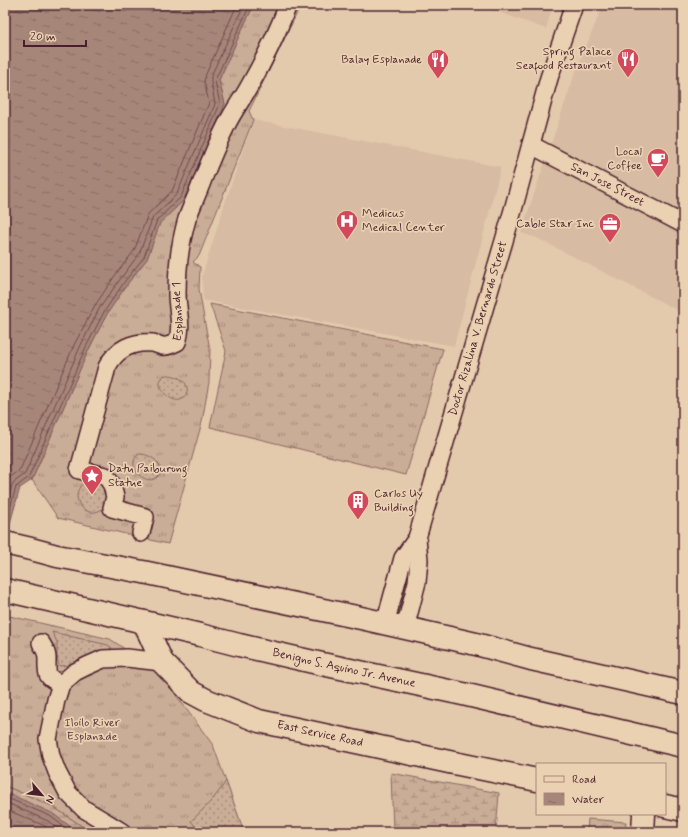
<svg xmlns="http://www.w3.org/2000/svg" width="688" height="837" viewBox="0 0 688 837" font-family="Mynerve,sans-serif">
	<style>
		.built { fill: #d7bba2 }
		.grass { fill: url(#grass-tufts); stroke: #8a6661 }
		.wetland { fill: url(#wetland-marsh); stroke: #8a6661 }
		.garden { fill: url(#garden-dots); stroke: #8a6661 }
		.water { fill: url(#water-ripples); stroke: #825d5a }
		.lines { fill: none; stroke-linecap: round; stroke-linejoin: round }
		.shore { stroke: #6f484b; stroke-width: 1 }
		.street-casing { stroke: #4a1f2b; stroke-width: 20 }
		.secondary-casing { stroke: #4a1f2b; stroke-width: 25 }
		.highway-casing { stroke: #4a1f2b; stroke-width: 25 }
		.street { stroke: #ead1b2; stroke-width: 17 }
		.secondary { stroke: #ead1b2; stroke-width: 22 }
		.highway { stroke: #ead1b2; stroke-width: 22 }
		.labels { text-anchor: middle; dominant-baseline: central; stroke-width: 3.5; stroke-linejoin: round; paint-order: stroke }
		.poi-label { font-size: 12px; fill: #4a1f2b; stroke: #ead1b2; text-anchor: end }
		.street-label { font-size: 12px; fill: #4a1f2b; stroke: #ead1b2 }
		.park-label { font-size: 12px; fill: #5d343b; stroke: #ead1b2 }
	</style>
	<defs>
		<pattern id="grass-tufts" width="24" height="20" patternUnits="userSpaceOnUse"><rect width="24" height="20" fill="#caad97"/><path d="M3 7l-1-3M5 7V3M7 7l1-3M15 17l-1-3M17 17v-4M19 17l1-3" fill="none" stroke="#a68c7b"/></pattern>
		<pattern id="wetland-marsh" width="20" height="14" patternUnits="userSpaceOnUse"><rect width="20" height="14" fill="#caad97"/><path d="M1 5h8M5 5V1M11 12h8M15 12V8" fill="none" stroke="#a68c7b"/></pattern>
		<pattern id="garden-dots" width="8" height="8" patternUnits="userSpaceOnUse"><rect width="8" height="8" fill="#caad97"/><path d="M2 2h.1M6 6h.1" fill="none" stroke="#a68c7b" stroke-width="1.8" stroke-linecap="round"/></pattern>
		<pattern id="water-ripples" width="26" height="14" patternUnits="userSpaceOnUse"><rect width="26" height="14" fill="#a7867a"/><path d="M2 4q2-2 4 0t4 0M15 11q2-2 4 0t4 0" fill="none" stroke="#8a6d64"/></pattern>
	</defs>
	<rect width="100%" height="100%" fill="#e4caad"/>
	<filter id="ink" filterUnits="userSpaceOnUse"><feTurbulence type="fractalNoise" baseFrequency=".025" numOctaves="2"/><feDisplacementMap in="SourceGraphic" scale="8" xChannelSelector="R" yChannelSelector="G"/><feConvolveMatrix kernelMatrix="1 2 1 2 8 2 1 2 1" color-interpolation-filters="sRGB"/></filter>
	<g filter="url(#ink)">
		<path class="built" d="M 479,5 L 553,5 L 546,29 Z
			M 603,5 L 683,5 L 683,313 L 537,238 L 521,233 L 574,76 Z
			M 253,120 L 501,167 L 454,346 L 203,300 L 202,276 L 224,206 Z"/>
		<path class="grass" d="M 254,5 L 301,5 L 249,111 L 253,120 L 199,256 L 193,262 L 200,267 L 199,289 L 205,324 L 210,349 L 209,382 L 202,422 L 168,544 L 58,518 L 32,480 L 88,351 L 107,314 L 128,283 L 147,259 L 160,223 L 184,200 L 225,104 L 219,80 L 244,25 Z
			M 210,304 L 443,349 L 406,475 L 210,427 L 226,351 Z
			M 5,615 L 110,639 L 158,671 L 213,745 L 244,832 L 88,832 L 79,824 L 52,806 L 5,786 Z
			M 588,819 L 626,822 L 625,832 L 587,832 Z"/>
		<path class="wetland" d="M 391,773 L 499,793 L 496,832 L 393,832 Z
			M 5,786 L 52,806 L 79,824 L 88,832 L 5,832 Z"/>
		<path class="garden" d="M 165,375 C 176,374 192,382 186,395 C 179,409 158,392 160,382 C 160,379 163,377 165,375 Z
			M 139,454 C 148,453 166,464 159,475 C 148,490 123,466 139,454 Z
			M 90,480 L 106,485 L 107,505 C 85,528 62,490 90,480 Z
			M 52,632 L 108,645 L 112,648 L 72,665 L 59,666 L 57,657 L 57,642 Z
			M 226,781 L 244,832 L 200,832 L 191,821 C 204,809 216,797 226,781 Z"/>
		<path class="water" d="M 5,5 L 254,5 L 244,25 L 219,80 L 225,104 L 184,200 L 160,223 L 147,259 L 128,283 L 107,314 L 88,351 L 32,480 L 20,488 L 5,541 Z
			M 5,792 L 52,813 L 78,832 L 5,832 Z"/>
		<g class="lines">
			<path class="shore" d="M 5,487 L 9,478 L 20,470 L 74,345 L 94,307 L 116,274 L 134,251 L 148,214 L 172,191 L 209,103 L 204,81 L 206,74 L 237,5
				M 5,508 L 12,485 L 14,482 L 25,474 L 80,347 L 99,309 L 121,278 L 139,254 L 153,217 L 177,194 L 215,104 L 211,82 L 211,76 L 244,5
				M 5,526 L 16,487 L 29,477 L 85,349 L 104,312 L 125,281 L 144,257 L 157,220 L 181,197 L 220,104 L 215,81 L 216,78 L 250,5
				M 5,797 L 50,816 L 71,832
				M 5,802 L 48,821 L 63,832
				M 5,809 L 45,826 L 53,832"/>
			<g class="street-casing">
				<g id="street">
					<path id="s1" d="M 531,145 L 683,224"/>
					<path id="s2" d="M 141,533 L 145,517 L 112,508 L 115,497 L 112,485 L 106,476 L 79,470 L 107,367 C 116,349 133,341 153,343 C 156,344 159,345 162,346 C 167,347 173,344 177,342 C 183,326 177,310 177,294 C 177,269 180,243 187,219 C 192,205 198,193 203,179 C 210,161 218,142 227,124 C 234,110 243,98 250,85 C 265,59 277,33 288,5"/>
					<path id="s3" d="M 385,624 L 403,558 L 417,538 L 513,210 L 549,78 L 574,5"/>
					<path d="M 405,628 L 417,582 L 419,560 L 417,538"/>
					<path d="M 41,643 C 44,648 47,652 47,658 C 47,674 45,677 61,684"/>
					<path d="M 122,832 L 109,824 L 84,809 L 68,793 L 57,772 L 51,756 L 48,739 L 56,700 L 61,684 L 75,672 L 87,666 L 103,659 L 127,658 L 162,662"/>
				</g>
			</g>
			<g class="secondary-casing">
				<g id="secondary">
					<path id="s4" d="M 144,622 L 162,662 L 191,692 L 206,700 L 259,721 L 449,762 L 537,780"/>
					<path d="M 665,806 L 683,810"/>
					<path d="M 643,832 L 644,814"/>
				</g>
			</g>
			<g class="highway-casing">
				<g id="highway">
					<path d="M 5,543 L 31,549 L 57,556 L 143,572 L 361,618 L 476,644 L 531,659 L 683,693"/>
					<path id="s5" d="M 5,590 L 144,622 L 200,635 L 239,645 L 322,664 L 463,694 L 683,746"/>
				</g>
			</g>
			<use href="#street" class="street"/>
			<use href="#secondary" class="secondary"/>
			<use href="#highway" class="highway"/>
		</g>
	</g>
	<defs>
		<g id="restaurant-pin" transform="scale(1.15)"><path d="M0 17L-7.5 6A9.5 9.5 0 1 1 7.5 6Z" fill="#d1495b" stroke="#ead1b2"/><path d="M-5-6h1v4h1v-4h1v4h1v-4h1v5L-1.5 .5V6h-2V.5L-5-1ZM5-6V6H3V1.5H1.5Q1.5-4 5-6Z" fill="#fff"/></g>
		<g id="cafe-pin" transform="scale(1.15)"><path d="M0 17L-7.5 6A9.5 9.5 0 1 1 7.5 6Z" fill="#d1495b" stroke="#ead1b2"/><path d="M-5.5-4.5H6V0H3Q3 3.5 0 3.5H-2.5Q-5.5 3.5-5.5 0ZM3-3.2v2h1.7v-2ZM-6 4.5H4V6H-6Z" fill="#fff"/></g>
		<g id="hospital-pin" transform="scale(1.15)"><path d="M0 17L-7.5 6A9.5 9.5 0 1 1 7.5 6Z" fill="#d1495b" stroke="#ead1b2"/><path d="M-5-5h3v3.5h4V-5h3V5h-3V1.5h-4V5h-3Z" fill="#fff"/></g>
		<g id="office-pin" transform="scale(1.15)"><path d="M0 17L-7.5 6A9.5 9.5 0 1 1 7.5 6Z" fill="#d1495b" stroke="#ead1b2"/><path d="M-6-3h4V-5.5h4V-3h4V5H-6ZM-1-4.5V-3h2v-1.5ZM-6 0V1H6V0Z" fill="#fff"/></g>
		<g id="sight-pin" transform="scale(1.15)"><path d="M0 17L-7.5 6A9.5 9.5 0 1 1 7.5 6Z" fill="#d1495b" stroke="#ead1b2"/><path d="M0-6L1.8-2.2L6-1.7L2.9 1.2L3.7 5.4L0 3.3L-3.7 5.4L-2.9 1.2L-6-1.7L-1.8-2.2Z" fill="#fff"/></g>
		<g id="building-pin" transform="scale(1.15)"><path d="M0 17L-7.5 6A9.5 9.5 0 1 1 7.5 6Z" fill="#d1495b" stroke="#ead1b2"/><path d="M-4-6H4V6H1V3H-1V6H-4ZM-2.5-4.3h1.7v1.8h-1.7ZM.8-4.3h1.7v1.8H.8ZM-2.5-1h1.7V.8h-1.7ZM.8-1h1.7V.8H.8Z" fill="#fff"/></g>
	</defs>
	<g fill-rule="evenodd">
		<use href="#restaurant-pin" x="628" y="59"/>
		<use href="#restaurant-pin" x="438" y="60"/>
		<use href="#cafe-pin" x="658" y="159"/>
		<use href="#hospital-pin" x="347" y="221"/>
		<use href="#office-pin" x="610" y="224"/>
		<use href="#sight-pin" x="92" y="476"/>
		<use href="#building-pin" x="358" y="501"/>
	</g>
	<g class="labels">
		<g class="poi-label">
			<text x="612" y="52">Spring Palace<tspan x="612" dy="14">Seafood Restaurant</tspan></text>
			<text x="422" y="60">Balay Esplanade</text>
			<text x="642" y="152">Local<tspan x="642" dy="14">Coffee</tspan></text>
			<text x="362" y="214" text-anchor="start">Medicus<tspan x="362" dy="14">Medical Center</tspan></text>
			<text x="594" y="224">Cable Star Inc</text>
			<text x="108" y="469" text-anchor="start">Datu Paiburong<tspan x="108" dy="14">Statue</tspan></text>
			<text x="374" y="494" text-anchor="start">Carlos Uy<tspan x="374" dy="14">Building</tspan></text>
		</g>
		<g class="street-label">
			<text stroke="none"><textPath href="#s1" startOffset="86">San Jose Street</textPath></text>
			<text stroke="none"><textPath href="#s2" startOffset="331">Esplanade 1</textPath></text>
			<text stroke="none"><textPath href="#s3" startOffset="311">Doctor Rizalina V. Bernardo Street</textPath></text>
			<text stroke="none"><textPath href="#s5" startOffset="348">Benigno S. Aquino Jr. Avenue</textPath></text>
			<text stroke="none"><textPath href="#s4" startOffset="222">East Service Road</textPath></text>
		</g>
		<g class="park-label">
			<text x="92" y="723">Iloilo River<tspan x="92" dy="14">Esplanade</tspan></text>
		</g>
	</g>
	<rect width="688" height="837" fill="none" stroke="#ead1b2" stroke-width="20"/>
	<rect x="10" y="10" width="668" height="817" fill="none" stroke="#4a1f2b" stroke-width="1.5" filter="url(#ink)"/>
	<rect x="536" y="763" width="130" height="52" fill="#ead1b2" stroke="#aa8a7c"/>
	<rect x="544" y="776" width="20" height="6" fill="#ead1b2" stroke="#aa8a7c"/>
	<text x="572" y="783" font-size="12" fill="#4a1f2b">Road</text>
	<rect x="544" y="793" width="20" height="12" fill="url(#water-ripples)" stroke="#aa8a7c"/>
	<text x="572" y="803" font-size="12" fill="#4a1f2b">Water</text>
	<g transform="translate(42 795) rotate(118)" stroke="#ead1b2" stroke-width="3" paint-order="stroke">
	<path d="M0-3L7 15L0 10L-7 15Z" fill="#4a1f2b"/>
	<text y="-6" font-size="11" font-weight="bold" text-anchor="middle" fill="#4a1f2b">N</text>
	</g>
	<path d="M24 40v6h62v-6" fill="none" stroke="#4a1f2b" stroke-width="2"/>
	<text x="30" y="40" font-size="12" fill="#4a1f2b" stroke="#ead1b2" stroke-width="3" paint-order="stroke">20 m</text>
</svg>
